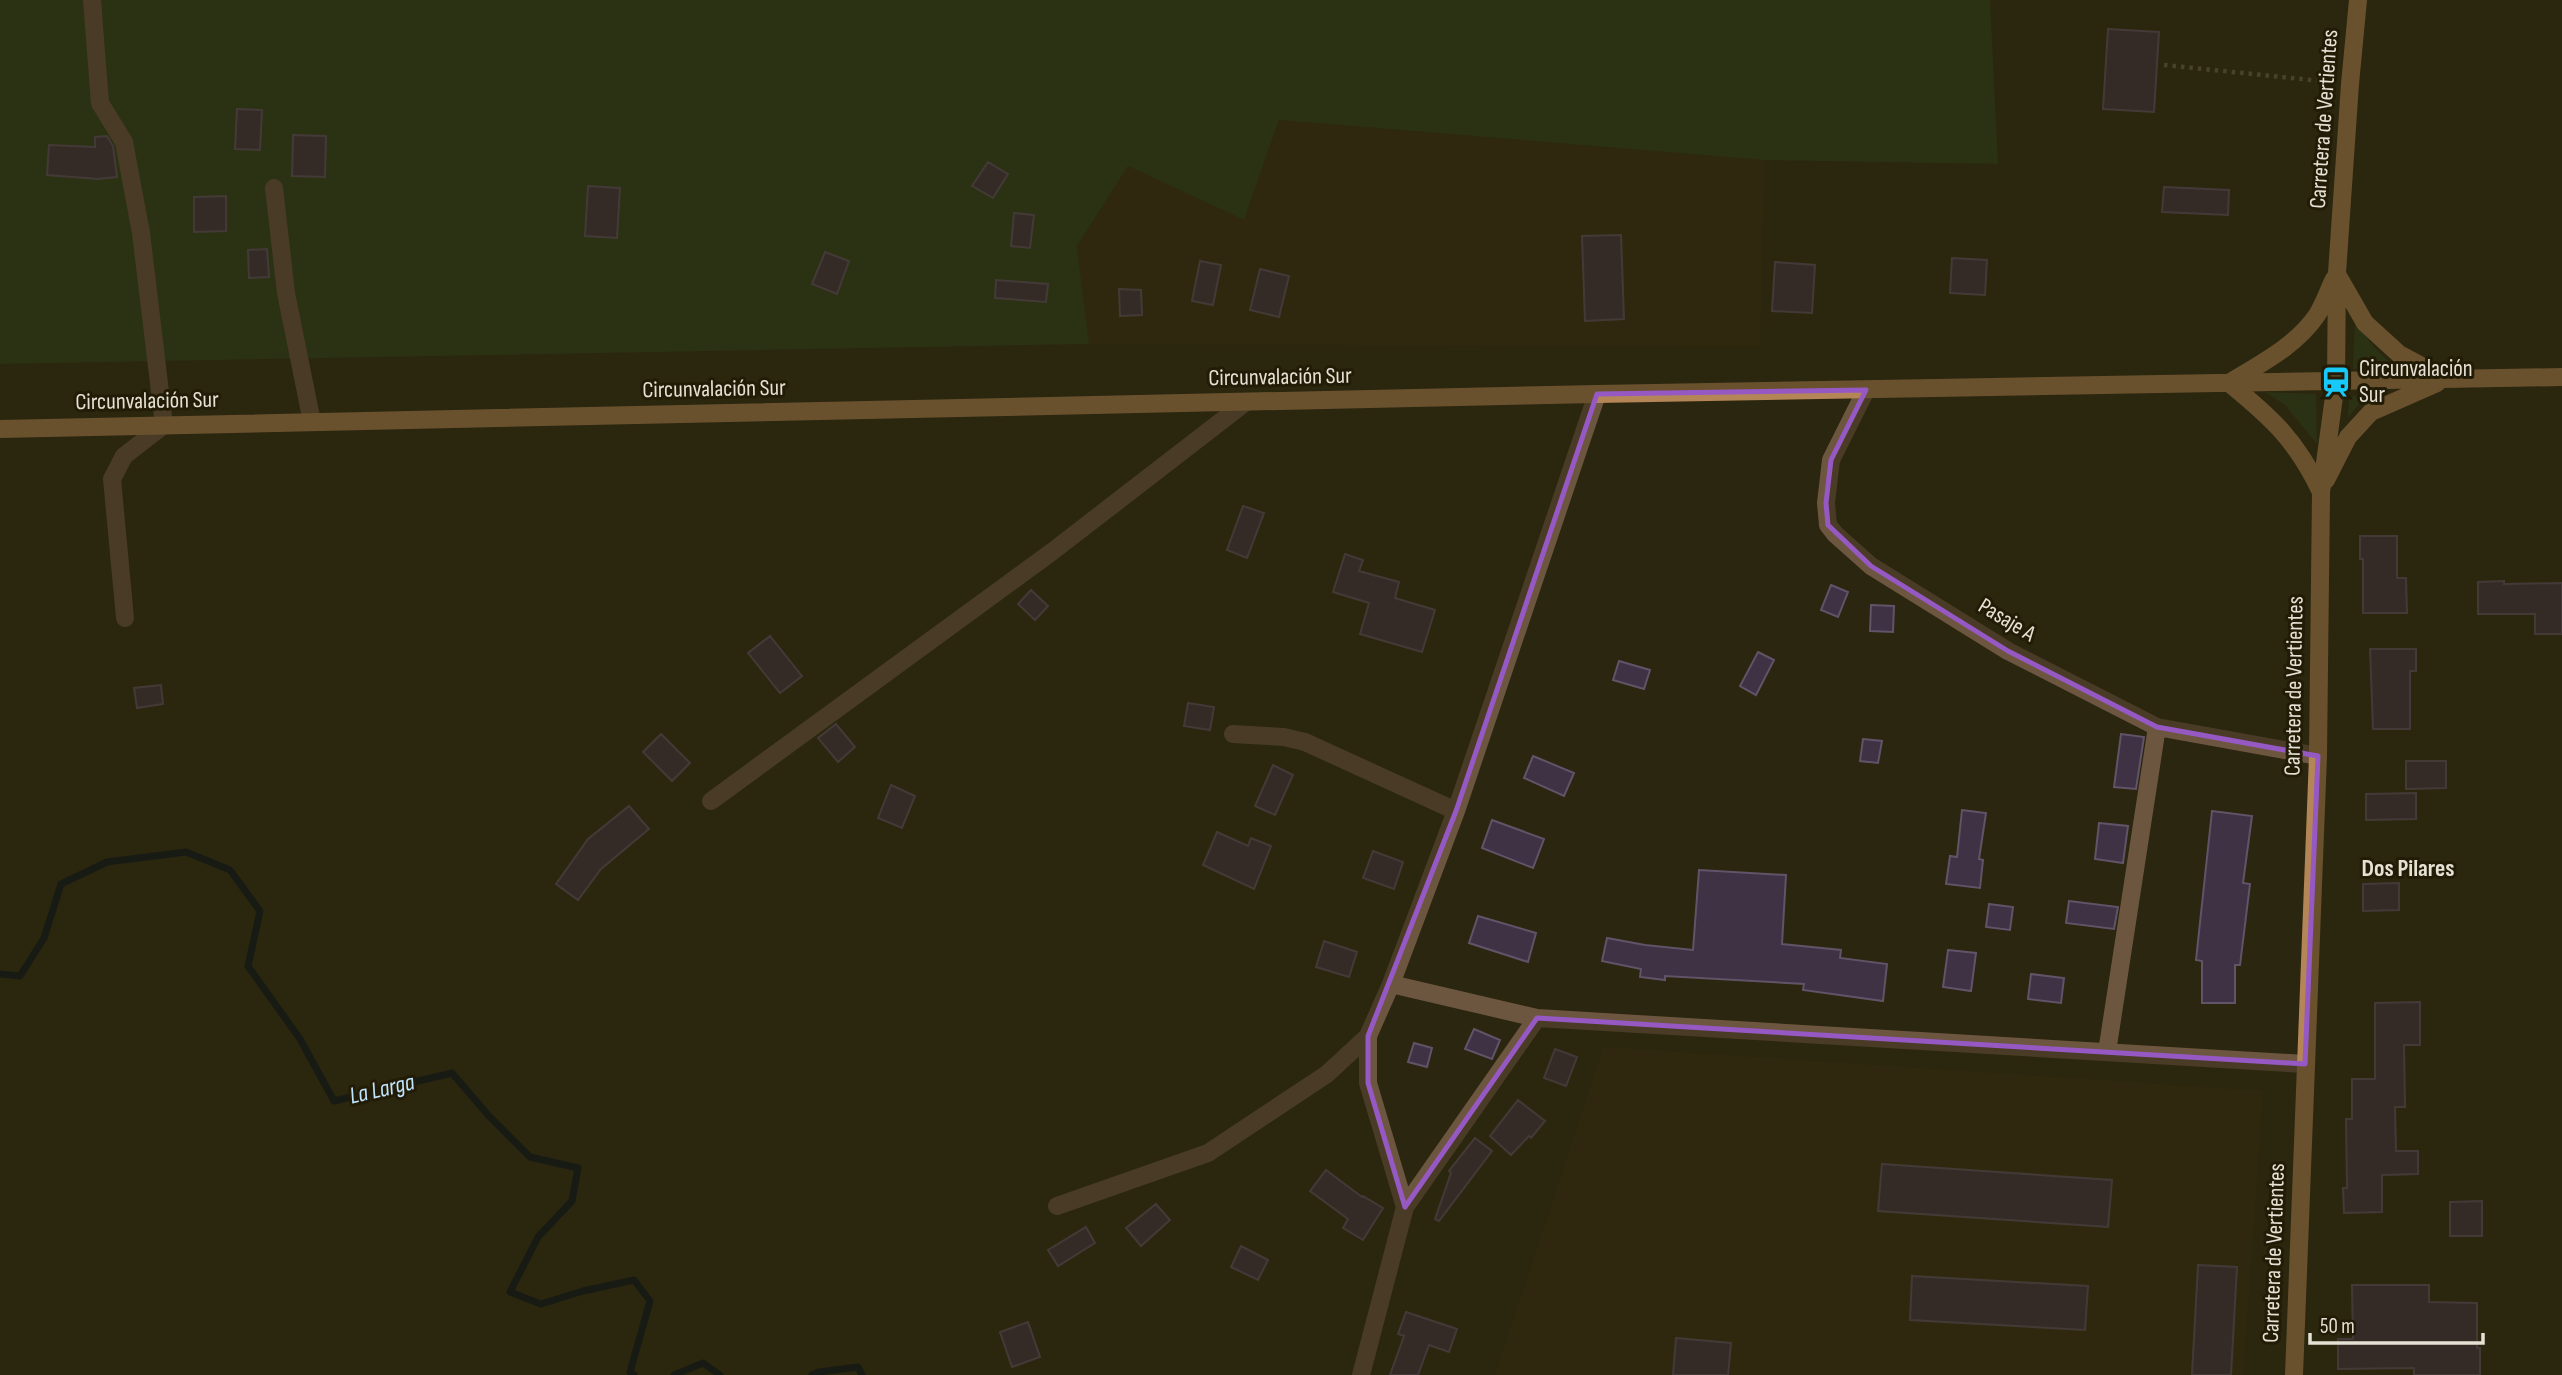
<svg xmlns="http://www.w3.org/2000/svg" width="2562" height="1375" viewBox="0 0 2562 1375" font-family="'Sofia Sans Condensed',sans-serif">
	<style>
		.built { fill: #342c0e }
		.green { fill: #2b3e1a }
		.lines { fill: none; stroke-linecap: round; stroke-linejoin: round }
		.stream { stroke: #000f1c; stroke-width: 7 }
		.building { fill: #3f3245; stroke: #615368; stroke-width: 2 }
		.path { stroke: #696450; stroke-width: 4.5; stroke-dasharray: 3.5 5; stroke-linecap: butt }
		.minor { stroke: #6d5640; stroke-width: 18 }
		.major { stroke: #b48556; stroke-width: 18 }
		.marked { fill: none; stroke: #9659c4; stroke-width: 5; stroke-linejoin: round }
		.labels { text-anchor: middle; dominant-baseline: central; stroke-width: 6; stroke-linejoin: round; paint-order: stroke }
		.street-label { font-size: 23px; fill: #e5e1d4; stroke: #221c06 }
		.poi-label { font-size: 23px; fill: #e5e1d4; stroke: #221c06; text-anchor: start }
		.neighbourhood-label { font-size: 24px; font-weight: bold; fill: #e5e1d4; stroke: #221c06 }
		.water-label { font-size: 24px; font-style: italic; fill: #c0e5ff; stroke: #221c06 }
	</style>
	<rect width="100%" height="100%" fill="#2b260f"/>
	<path class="built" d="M 1279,120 L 1764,160 L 1760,346 L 1089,344 L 1077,246 L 1128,166 L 1244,220 Z
		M 1604,1047 L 2263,1091 L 2243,1375 L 1495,1375 Z"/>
	<path class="green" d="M 0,0 L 1990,0 L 1998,164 L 1764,160 L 1279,120 L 1244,220 L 1128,166 L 1077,246 L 1089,344 L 0,364 Z
		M 2355,319 C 2367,340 2378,354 2398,368 L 2353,369 Z
		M 2265,392 L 2316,394 L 2317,444 L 2285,405 Z
		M 2375,394 L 2358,405 L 2348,418 L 2349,397 Z"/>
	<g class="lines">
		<path class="stream" d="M 0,974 L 20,976 L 44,938 L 61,884 L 107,862 L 186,852 L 230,870 L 260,911 L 248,966 L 300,1039 L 334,1101 L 452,1073 L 488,1115 L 530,1157 L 578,1168 L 572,1201 L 538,1237 L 510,1292 L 541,1304 L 583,1291 L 634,1280 L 650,1301 L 630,1372 L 634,1375
			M 674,1375 L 703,1363 L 720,1375
			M 812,1375 L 819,1372 L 858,1367 L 862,1375"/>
	</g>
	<path class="building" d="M 2108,29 L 2159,32 L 2154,112 L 2103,109 Z
		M 237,109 L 262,110 L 260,150 L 235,149 Z
		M 293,135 L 326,136 L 325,177 L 292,176 Z
		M 107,136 L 113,146 L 117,177 L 98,179 L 47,175 L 49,145 L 95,147 L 95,137 Z
		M 988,162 L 1008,174 L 993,198 L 972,186 Z
		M 588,186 L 620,188 L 617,238 L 585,236 Z
		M 2164,187 L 2229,190 L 2228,215 L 2162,212 Z
		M 226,196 L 226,231 L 194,232 L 194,197 Z
		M 1014,213 L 1034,215 L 1030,248 L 1011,246 Z
		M 1621,235 L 1624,319 L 1585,321 L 1582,236 Z
		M 267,249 L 269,277 L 249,278 L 248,250 Z
		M 825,252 L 849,261 L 837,294 L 812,284 Z
		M 1952,258 L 1987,260 L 1985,295 L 1950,293 Z
		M 1200,261 L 1221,265 L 1213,305 L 1192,301 Z
		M 1775,262 L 1815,265 L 1812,313 L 1772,311 Z
		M 1260,269 L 1289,276 L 1279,317 L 1250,310 Z
		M 996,280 L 1048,284 L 1046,302 L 995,298 Z
		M 1119,289 L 1141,290 L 1142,315 L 1120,316 Z
		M 1243,506 L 1264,513 L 1247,558 L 1227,550 Z
		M 2360,536 L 2397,536 L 2397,578 L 2406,578 L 2407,613 L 2363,613 L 2363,559 L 2360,559 Z
		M 1345,554 L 1363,560 L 1359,571 L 1399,582 L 1395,598 L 1435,610 L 1422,652 L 1360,634 L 1369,603 L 1333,592 Z
		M 2504,581 L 2504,584 L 2562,583 L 2562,634 L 2535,634 L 2535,614 L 2478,614 L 2478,582 Z
		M 1831,585 L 1848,592 L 1838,617 L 1821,610 Z
		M 1031,590 L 1048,606 L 1035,620 L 1018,604 Z
		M 1871,605 L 1894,606 L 1893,632 L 1870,631 Z
		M 770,636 L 802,676 L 780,693 L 748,653 Z
		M 2370,649 L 2416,649 L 2416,671 L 2410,671 L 2410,729 L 2373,729 Z
		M 1758,652 L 1774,660 L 1756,695 L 1740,686 Z
		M 1619,661 L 1650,670 L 1644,689 L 1613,680 Z
		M 161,685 L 163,704 L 137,708 L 134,688 Z
		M 1188,703 L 1214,707 L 1210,730 L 1184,726 Z
		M 836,724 L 855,747 L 838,762 L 818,738 Z
		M 661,734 L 690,763 L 672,781 L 643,752 Z
		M 2121,734 L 2144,737 L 2136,789 L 2114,787 Z
		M 1863,739 L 1882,741 L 1878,763 L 1860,761 Z
		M 1533,756 L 1574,773 L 1564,796 L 1524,778 Z
		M 2406,761 L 2446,761 L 2446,788 L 2406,789 Z
		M 1273,765 L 1293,775 L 1275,815 L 1255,806 Z
		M 891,785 L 915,796 L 902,828 L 878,818 Z
		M 2416,793 L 2416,819 L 2366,820 L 2366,794 Z
		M 629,806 L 649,829 L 601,869 L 578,900 L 556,884 L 588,839 Z
		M 1962,810 L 1986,813 L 1979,859 L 1983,860 L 1980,888 L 1946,884 L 1950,856 L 1957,857 Z
		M 2212,811 L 2252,816 L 2243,883 L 2250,884 L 2240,965 L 2235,965 L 2235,1003 L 2202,1003 L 2202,961 L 2196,960 Z
		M 1492,820 L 1544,839 L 1533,868 L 1482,848 Z
		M 2099,823 L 2128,826 L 2123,863 L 2095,859 Z
		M 1217,832 L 1248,846 L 1251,838 L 1271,846 L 1254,889 L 1203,865 Z
		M 1373,851 L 1403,862 L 1394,889 L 1363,878 Z
		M 1699,870 L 1786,875 L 1782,944 L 1841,950 L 1840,958 L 1887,964 L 1883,1001 L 1803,990 L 1804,984 L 1665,976 L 1665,980 L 1640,977 L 1641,969 L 1602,961 L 1607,938 L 1645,945 L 1693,950 Z
		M 2399,883 L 2399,910 L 2363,911 L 2363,884 Z
		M 2069,901 L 2118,907 L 2114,929 L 2066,923 Z
		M 1989,904 L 2013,907 L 2010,930 L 1986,927 Z
		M 1478,916 L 1536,933 L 1528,962 L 1469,943 Z
		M 1324,941 L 1357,952 L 1349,977 L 1316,967 Z
		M 1948,950 L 1976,953 L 1971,991 L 1943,987 Z
		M 2031,974 L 2064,978 L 2061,1003 L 2028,999 Z
		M 2420,1002 L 2420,1045 L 2404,1045 L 2405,1107 L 2395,1107 L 2396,1151 L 2418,1151 L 2418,1174 L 2382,1175 L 2382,1212 L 2344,1213 L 2343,1188 L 2347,1188 L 2346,1119 L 2352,1119 L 2352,1079 L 2375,1079 L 2375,1003 Z
		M 1474,1029 L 1500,1040 L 1492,1059 L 1465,1049 Z
		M 1414,1043 L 1432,1048 L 1427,1067 L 1408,1062 Z
		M 1555,1049 L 1577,1057 L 1566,1086 L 1544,1078 Z
		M 1518,1100 L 1545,1121 L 1531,1138 L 1529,1136 L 1511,1155 L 1490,1136 Z
		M 1475,1138 L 1492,1151 L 1439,1221 L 1435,1219 L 1451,1173 L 1449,1171 Z
		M 1882,1164 L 2112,1180 L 2108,1227 L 1878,1211 Z
		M 1326,1170 L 1362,1197 L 1363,1196 L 1383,1208 L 1363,1240 L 1343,1228 L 1348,1219 L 1310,1191 Z
		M 2482,1201 L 2482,1236 L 2450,1236 L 2450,1202 Z
		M 1156,1204 L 1170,1220 L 1141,1246 L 1126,1228 Z
		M 1086,1227 L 1095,1243 L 1058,1266 L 1048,1250 Z
		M 1241,1246 L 1268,1260 L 1258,1280 L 1231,1267 Z
		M 2198,1265 L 2237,1267 L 2231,1375 L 2192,1375 Z
		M 1912,1276 L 2088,1286 L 2085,1330 L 1910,1320 Z
		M 2352,1285 L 2429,1285 L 2429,1302 L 2477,1303 L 2477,1348 L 2480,1348 L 2480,1375 L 2414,1375 L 2414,1368 L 2338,1369 L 2338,1339 L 2353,1339 Z
		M 1406,1312 L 1457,1329 L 1449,1352 L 1429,1345 L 1418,1375 L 1390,1375 L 1404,1336 L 1398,1334 Z
		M 1028,1322 L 1040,1357 L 1012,1367 L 1000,1332 Z
		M 1676,1338 L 1731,1343 L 1728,1375 L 1673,1375 Z"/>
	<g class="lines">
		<path class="path" d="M 2164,65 L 2331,82"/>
		<path class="minor" d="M 92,0 L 100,103 L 124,142 L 141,233 L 164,425 L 124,456 L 112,479 L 125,618
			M 274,188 L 286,293 L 312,422
			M 1866,390 L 1831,460 L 1826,503 L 1828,525 L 1835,534 L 1871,566 L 2008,651 L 2157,727 L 2318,756
			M 1233,734 L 1284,737 L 1305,742 L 1456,811
			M 711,801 L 1053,551 L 1246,402
			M 1391,984 L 1537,1018 L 2305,1064
			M 2107,1052 L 2157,727
			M 1057,1206 L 1208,1153 L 1327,1074 L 1368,1036
			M 1405,1207 L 1537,1018
			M 1361,1375 L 1405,1207 L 1368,1083 L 1368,1036 L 1391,984 L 1456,811 L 1597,394"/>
		<path class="major" d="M 2338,276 L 2365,323 L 2399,354 L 2444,378
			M 0,429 L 1597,394 L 2562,377
			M 2326,480 L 2348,437 L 2371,412 L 2437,383
			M 2321,492 C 2296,440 2273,419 2229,383 C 2260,364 2296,346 2317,315 C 2324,304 2328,291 2334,279
			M 2294,1375 L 2318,756 L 2321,492 L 2336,382 L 2337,273 L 2350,84 L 2358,0"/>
	</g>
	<path d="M0 0H2562V1375H0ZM 1866,390 L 1831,460 L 1826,503 L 1828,525 L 1871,566 L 2008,651 L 2157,727 L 2318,756 L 2305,1064 L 1537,1018 L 1405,1207 L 1368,1083 L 1368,1036 L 1456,811 L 1597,394 Z" fill="#2b260f" fill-opacity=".55" fill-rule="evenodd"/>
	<path class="marked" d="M 1866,390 L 1831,460 L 1826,503 L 1828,525 L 1871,566 L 2008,651 L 2157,727 L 2318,756 L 2305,1064 L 1537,1018 L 1405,1207 L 1368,1083 L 1368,1036 L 1456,811 L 1597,394 Z"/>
	<defs>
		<g id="station-bare" transform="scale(2.415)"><path d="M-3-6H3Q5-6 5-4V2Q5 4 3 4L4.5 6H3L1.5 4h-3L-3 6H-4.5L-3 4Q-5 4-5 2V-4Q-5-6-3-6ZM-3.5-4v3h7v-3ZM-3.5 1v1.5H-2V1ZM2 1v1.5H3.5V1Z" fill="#18cafc" stroke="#221c06" stroke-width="2.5" paint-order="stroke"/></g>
	</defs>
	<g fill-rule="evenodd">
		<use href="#station-bare" x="2336" y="382"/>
	</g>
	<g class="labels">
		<g class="street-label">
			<text transform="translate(2324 119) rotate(-86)">Carretera de Vertientes</text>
			<text transform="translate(1280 377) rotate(-1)">Circunvalación Sur</text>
			<text transform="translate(714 389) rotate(-1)">Circunvalación Sur</text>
			<text transform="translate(147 401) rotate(-1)">Circunvalación Sur</text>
			<text transform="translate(2007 620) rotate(31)">Pasaje A</text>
			<text transform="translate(2294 686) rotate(-89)">Carretera de Vertientes</text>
			<text transform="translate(2274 1253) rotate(-88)">Carretera de Vertientes</text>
		</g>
		<g class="poi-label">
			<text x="2359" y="369">Circunvalación<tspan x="2359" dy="26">Sur</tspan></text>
		</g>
		<g class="neighbourhood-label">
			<text x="2408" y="868">Dos Pilares</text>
		</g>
		<g class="water-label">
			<text transform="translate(382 1089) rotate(-13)">La Larga</text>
		</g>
	</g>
	<path d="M2310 1333v10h173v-10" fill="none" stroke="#e5e1d4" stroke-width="3.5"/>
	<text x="2320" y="1333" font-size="21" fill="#e5e1d4" stroke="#221c06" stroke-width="5" paint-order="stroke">50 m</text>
</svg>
